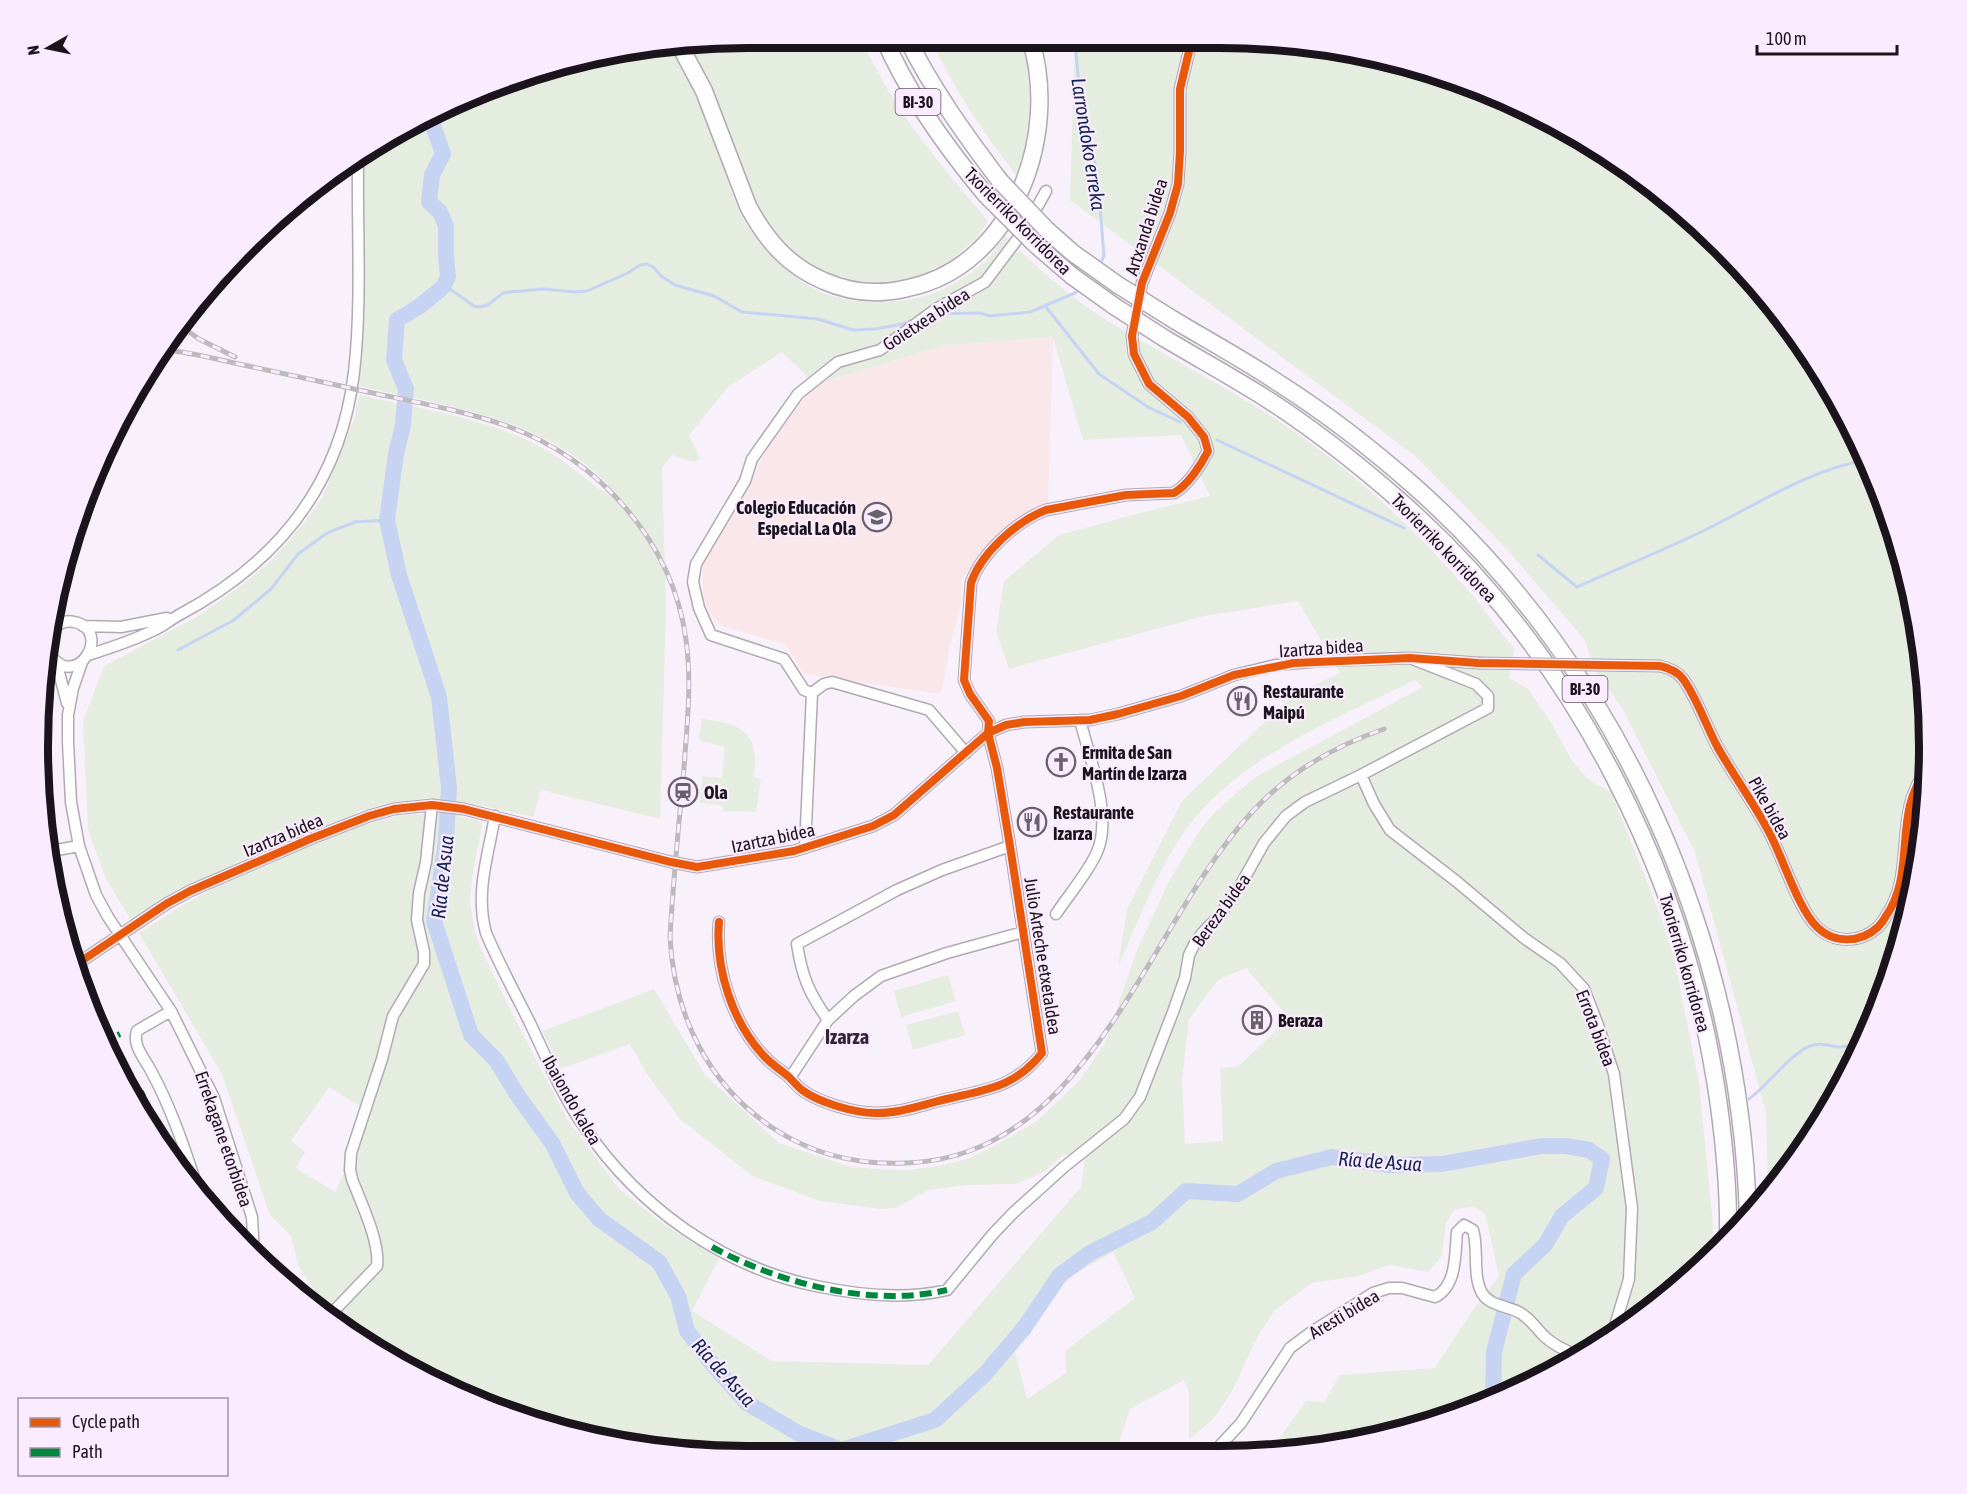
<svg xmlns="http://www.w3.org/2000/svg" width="1967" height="1494" viewBox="0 0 1967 1494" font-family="'Asap Condensed',sans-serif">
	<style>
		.education { fill: #fae7ea }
		.green { fill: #e5ede1; fill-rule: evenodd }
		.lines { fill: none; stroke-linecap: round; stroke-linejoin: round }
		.stream { stroke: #c7d3f2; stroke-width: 3 }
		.river { stroke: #c7d3f2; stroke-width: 16 }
		.minor-casing { stroke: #b0aab2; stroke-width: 13 }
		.highway-casing { stroke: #b0aab2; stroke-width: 19 }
		.minor { stroke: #fefdfe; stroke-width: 10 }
		.highway { stroke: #fefdfe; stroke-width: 16 }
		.rail-casing { stroke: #bcbabd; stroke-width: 5 }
		.rail { stroke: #fbebff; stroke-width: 3; stroke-dasharray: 9; stroke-linecap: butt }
		.minor-bridge-casing { stroke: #b0aab2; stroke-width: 13; stroke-linecap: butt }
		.highway-bridge-casing { stroke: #b0aab2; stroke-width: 19; stroke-linecap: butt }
		.minor-bridge { stroke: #fefdfe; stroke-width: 10 }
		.highway-bridge { stroke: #fefdfe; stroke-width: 16 }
		.quiet { stroke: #00873e; stroke-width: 6; stroke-dasharray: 12 6; stroke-linecap: butt }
		.cycleway-casing { stroke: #fbebff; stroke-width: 11 }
		.cycleway { stroke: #e8590c; stroke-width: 8 }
		.labels { text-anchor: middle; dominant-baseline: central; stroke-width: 4.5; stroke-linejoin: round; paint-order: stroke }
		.shield { fill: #fbebff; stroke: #5e5460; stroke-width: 1.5 }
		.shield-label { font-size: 16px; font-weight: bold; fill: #1b141c }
		.street-label { font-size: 18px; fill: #1b141c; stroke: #fbebff }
		.poi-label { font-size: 18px; font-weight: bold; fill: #1b141c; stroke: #fbebff; text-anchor: start }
		.water-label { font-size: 20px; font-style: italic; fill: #122655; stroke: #fbebff }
		.neighbourhood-label { font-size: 20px; font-weight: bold; fill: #342437; stroke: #fbebff }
		.rim { fill: none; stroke: #1b141c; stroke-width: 8 }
	</style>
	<rect width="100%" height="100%" fill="#f8f0fa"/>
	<path class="education" d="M 1053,337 L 1048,502 L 1001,532 L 961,580 L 962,602 L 951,640 L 941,694 L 804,674 L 785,644 L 722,626 L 708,612 L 703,594 L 703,562 L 753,477 L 768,446 L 815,384 L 943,346 Z"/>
	<path class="green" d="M 747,38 L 858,38 C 873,59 883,84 897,105 C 925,147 956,183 988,221 L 975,240 L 951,260 L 920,276 L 893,285 L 868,285 L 843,281 L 802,264 L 757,213 L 688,45 Z
		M 930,38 L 1023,38 C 1025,50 1029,63 1031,75 C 1036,108 1030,145 1016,175 C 983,133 953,87 930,38 Z
		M 1075,38 L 1266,39 L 1404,62 L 1534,111 L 1652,184 L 1722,246 L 1810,353 L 1876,476 L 1916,609 L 1929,747 L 1916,886 L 1875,1019 L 1810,1141 L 1768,1192 L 1766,1113 L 1695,852 L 1622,708 L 1596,672 L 1584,639 L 1504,546 L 1414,455 L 1070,200 Z
		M 672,47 C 691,81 705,116 718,152 C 725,173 732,196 742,216 C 758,247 797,286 832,296 C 847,300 865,302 881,302 C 920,303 961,286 988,258 C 994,251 999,243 1005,236 C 1036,267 1069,296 1106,320 C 1168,358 1233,389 1293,431 C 1359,476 1415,530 1467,589 C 1484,608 1498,631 1515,649 L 1509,678 L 1528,689 L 1552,724 L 1572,761 L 1588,779 L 1611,792 L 1661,917 L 1675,962 L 1699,1083 L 1713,1225 L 1712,1257 L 1614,1337 L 1448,1419 L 1312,1450 L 1271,1450 L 1306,1401 L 1324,1402 L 1340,1375 L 1435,1368 L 1475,1307 L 1499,1277 L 1485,1213 L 1473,1207 L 1455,1209 L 1446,1223 L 1442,1256 L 1428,1272 L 1389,1265 L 1358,1276 L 1312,1283 L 1275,1310 L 1259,1334 L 1232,1391 L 1214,1418 L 1189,1440 L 1189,1392 L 1184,1380 L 1130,1409 L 1121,1436 L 1119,1450 L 654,1450 L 519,1419 L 353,1337 L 337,1324 L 299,1267 L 291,1236 L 270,1215 L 222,1074 L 139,933 C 155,924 169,913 185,904 C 228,879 276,859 322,841 C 360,826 396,811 436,815 L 438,800 L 426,798 L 359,811 L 351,818 L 284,840 L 235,863 L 169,896 L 147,910 L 143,916 L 132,922 L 105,877 L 88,829 L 83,721 L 104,666 L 195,618 L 237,589 L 269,563 L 304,523 L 322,498 L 353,422 L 360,395 C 419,409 483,417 537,445 C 563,458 582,477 605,493 L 608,484 C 542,417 446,406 359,386 L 364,260 L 363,249 L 362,156 L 392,133 L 563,62 ZM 1053,337 L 1083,440 L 1181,435 L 1210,496 L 1144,512 L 1059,535 L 1004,581 L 996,631 L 1009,669 L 1204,616 L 1298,601 L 1340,673 L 1293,695 L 1182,801 L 1127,909 L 1118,967 C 1138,922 1158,868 1187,828 C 1240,756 1337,719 1415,680 L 1423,687 L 1255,777 L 1216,811 L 1200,830 L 1168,883 L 1137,950 L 1105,1043 L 1080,1080 L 1036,1122 L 990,1148 L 967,1159 L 939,1166 L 908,1170 L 875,1169 L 848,1166 L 779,1143 L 705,1075 L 654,989 L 542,1031 L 561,1069 L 630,1044 L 645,1071 L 663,1096 L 680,1119 L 703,1137 L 752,1176 L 820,1201 L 880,1209 L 896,1208 L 929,1190 L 967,1185 L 1015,1184 L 1044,1172 L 1064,1154 L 1085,1160 L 1081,1187 L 928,1365 L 772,1361 L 692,1311 L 719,1259 L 662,1223 L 619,1189 L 567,1119 L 512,1013 L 480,947 L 475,932 L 470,902 L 472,879 L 482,825 L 478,820 L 460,817 L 465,802 L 533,817 L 541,790 L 660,819 L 666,610 L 662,468 L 672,455 L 693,462 L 700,459 L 689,435 L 728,387 L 782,352 L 815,384 L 943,346 ZM 1246,968 L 1289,1018 L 1239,1066 L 1220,1068 L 1223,1141 L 1185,1144 L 1182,1080 L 1189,1019 L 1218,980 ZM 329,1087 L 361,1107 L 348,1164 L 335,1192 L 296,1168 L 305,1152 L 291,1141 ZM 1113,1252 L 1135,1298 L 1065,1351 L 1066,1373 L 1027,1399 L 1015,1351 L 1069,1277 Z
		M 702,719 C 724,722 750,724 754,751 C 756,760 756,766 753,774 L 755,778 L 761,779 L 756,812 L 723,811 L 722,805 L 700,803 L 702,776 L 722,778 L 725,747 L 699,740 Z
		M 948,975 L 956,1001 L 901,1017 L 894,991 Z
		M 958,1011 L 965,1035 L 913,1050 L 906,1025 Z"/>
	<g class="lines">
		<path class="stream" d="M 1084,38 L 1076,54 L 1079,84 L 1078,99 L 1081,114 L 1089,127 L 1098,181 L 1104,256 L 1099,266
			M 443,287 L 450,289 L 474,306 L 479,307 L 488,305 L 503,293 L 510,292 L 544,289 L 575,292 L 587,291 L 628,273 L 640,265 L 647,264 L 653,267 L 662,277 L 675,285 L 714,296 L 742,312 L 818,319 L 853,330 L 875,329 L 902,324 L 913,320
			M 1046,307 L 1099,374 L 1148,407 L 1180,422
			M 934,314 L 980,313 L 990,316 L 1030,312 L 1075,293 L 1080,289
			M 1217,440 L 1404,528
			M 1538,555 L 1577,587 C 1619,568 1662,551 1703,531 C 1757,505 1807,470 1867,460
			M 178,650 L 234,620 L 271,589 L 298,554 L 327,533 L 355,522 L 387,520
			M 1749,1099 C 1769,1084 1789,1055 1810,1046 C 1820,1042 1829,1046 1839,1047 C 1847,1047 1854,1044 1862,1044"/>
		<path class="river" d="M 430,117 L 443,154 L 432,175 L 429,202 L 440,212 L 446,226 L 446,256 L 448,277 L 443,287 L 420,306 L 397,320 L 394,360 L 406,389 L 403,425 L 396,454 L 387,520 L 399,575 L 439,697 L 449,788 L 446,841 L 434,921 L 471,1035 L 496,1060 L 518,1096 L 552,1143 L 577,1193 L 599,1219 L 659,1262 L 678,1296 L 687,1331 L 714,1366 L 747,1403 L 798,1433 L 841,1450
			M 841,1450 L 935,1420 L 985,1374 L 1024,1328 L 1060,1275 L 1090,1253 L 1152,1222 L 1186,1191 L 1238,1194 L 1276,1171 L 1332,1157 L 1389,1165 L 1442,1164 L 1542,1146 L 1566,1146 L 1589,1150 L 1602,1159 L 1596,1188 L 1562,1216 L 1545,1245 L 1514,1274 L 1494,1352 L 1493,1397"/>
		<g class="minor-casing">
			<path id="minor" d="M 83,626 L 121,627 L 167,618
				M 50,654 C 76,693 114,630 74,622 C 66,620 59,623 53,629
				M 88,655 C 110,648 132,641 152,631 C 162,627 170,620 179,615 C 277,563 341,485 354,372 C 362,303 357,228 358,159
				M 56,661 L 67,703
				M 82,662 L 73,688 L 68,715 L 68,742 L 71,802 L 79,846 L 96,895 L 108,917 L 171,1011 L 214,1098 L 252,1217 L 254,1255
				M 1660,666 C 1669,668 1677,671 1683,679 C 1696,696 1707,728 1718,748 C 1734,776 1753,802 1768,830 C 1782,855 1798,909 1817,927 C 1834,944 1861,943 1878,927 C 1881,924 1884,920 1886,916 C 1917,872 1892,812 1927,770
				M 812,693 L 804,690 L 784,659 L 711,635 L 699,608 L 693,582 L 696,564 L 745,481 L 752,459 L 798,394 L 838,362 L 880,350 L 936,309 L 985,282 L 1025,229 L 1046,191
				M 1361,775 L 1374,804 L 1390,830 L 1456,881 L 1524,938 L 1560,963 L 1584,989 L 1598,1025 L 1614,1074 L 1632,1208 L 1629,1279 L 1611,1339
				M 495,816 C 488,856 475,893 486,933 C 499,964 515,993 530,1023 C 547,1059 562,1096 585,1128 C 639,1207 722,1267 816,1286 C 858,1295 905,1300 947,1290 L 993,1234 L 1013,1213 L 1064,1167 L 1124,1119 L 1140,1097 L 1173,1012 L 1185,978 L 1189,955 L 1196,941 L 1205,930 L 1220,915 L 1240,886 L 1264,843 L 1286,816 L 1305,802 L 1361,775 L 1488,708 L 1488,696 L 1476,684 L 1410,658
				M 805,848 L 812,693 L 824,684 L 832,682 L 929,710 L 966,753
				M 51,851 L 79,846
				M 1056,914 C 1068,896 1089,871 1097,852 C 1113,816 1089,757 1080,720
				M 719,922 C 715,968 732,1022 764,1056 C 771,1064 781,1070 789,1077 C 793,1081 797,1086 802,1090 C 818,1102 854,1113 875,1113 C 900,1114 927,1103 951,1098 C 989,1089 1016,1086 1042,1053 L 1010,846 L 997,768 L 988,733 L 989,721 L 970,694 L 964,680 L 971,583 C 981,553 1017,521 1046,510 L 1126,495 L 1174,493 C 1188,485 1201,465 1208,451 L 1204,437 L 1188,417 L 1149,384 L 1134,354 L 1132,336 L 1142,283 L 1170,213 L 1178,184 L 1180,151 L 1180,89 L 1192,39
				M 74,966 L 166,904 L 190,891 L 310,839 L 369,816 L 394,809 L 432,805 L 464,809 L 671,862 L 697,867 L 794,851 L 873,826 L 894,815 L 988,733 L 1006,725 L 1024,722 L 1090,720 L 1118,714 L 1181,696 L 1234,675 L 1276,665 L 1321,661 L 1410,658 L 1478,663
				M 171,1011 L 140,1029 L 137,1031 C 132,1045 144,1058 150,1069 C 171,1107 185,1149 198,1190
				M 828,1020 C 809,993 802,977 797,944 L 897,890 L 942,870 L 1010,846
				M 790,1078 L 828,1020 L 854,996 L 881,976 L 947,953 L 1023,932
				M 328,1317 L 377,1266 C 380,1241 361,1203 352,1179 L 350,1170 L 351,1153 L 382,1059 L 393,1016 L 424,964 L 424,952 L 417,920 L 419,893 L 426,862 L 432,805
				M 1216,1450 L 1241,1423 L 1290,1348 L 1310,1333 L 1373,1293 L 1389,1288 L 1402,1288 L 1435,1297 C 1457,1286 1455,1254 1457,1232 L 1464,1225 L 1473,1230 C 1479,1250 1472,1275 1482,1293 C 1490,1307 1511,1306 1522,1314 C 1531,1320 1537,1329 1545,1337 C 1554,1345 1566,1351 1577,1355"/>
		</g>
		<g class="highway-casing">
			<path id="highway" d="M 884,38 C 908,95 946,147 985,194
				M 907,38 C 932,89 966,136 1000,181
				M 680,46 L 704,91 L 748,206 C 766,240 788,266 824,281 C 851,293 880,295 908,288 C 1014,266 1061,133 1030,38
				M 1048,231 L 1073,253 L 1118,285
				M 1036,245 L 1072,276 L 1114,306
				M 1174,320 C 1209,341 1246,361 1280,384 C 1327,414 1372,449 1414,486 C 1621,669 1740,942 1748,1217
				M 1164,338 C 1199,359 1236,379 1270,401 C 1316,431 1359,465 1400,501 C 1575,654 1687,877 1719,1106 C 1725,1151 1729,1196 1728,1241"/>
		</g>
		<use href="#minor" class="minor"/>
		<use href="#highway" class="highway"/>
		<g class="rail-casing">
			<path id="rail" d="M 182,327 L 199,339 L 235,357
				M 165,350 C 190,352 215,359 239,364 C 276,372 313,380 350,388 C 402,400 456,408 507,426 C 598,458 673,542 686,640 C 692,682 687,725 684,768 C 679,824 673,881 670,937 C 674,1016 709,1087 776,1130 C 815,1155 860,1165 905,1163 C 1091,1158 1146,925 1253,811 C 1289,772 1335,746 1384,729"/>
		</g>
		<use href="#rail" class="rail"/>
		<g class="minor-bridge-casing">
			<path id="minor-bridge" d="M 1478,663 L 1660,666"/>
		</g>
		<g class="highway-bridge-casing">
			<path id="highway-bridge" d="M 1000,181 L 1048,231
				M 985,194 L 1036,245
				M 1118,285 L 1174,320
				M 1114,306 L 1164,338"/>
		</g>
		<use href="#minor-bridge" class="minor-bridge"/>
		<use href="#highway-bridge" class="highway-bridge"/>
		<path class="quiet" d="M 101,1037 L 110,1039 L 120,1034
			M 134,1098 L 150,1090
			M 164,1150 L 175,1151
			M 712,1247 C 779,1283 871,1308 947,1290"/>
		<g class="cycleway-casing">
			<path id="cycleway" d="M 719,922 C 715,968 732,1022 764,1056 C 771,1064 781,1070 789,1077 C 793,1081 797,1086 802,1090 C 818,1102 854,1113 875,1113 C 900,1114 927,1103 951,1098 C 989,1089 1016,1086 1042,1053 L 1010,846 L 997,768 L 988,733 L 989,721 L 970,694 L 964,680 L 971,583 C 981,553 1017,521 1046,510 L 1126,495 L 1174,493 C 1188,485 1201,465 1208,451 L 1204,437 L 1188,417 L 1149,384 L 1134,354 L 1132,336 L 1142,283 L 1170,213 L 1178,184 L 1180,151 L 1180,89 L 1192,39
				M 74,966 L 166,904 L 190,891 L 310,839 L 369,816 L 394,809 L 432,805 L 464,809 L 671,862 L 697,867 L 794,851 L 873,826 L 894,815 L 988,733 L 1006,725 L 1024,722 L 1090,720 L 1118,714 L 1181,696 L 1234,675 L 1294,663 L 1410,658 L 1478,663 L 1660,666 C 1669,668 1677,671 1683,679 C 1696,696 1707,728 1718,748 C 1734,776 1753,802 1768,830 C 1782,855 1798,909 1817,927 C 1834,944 1861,943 1878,927 C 1881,924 1884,920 1886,916 C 1917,872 1892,812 1927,770"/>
		</g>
		<use href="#cycleway" class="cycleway"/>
	</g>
	<defs>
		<g id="school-ring" transform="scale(1.5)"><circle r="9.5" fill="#fbebff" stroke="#68616a" stroke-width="1.5"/><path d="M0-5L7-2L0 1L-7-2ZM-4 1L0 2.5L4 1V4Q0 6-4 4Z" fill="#68616a"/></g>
		<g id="restaurant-ring" transform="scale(1.5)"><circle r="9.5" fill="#fbebff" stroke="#68616a" stroke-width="1.5"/><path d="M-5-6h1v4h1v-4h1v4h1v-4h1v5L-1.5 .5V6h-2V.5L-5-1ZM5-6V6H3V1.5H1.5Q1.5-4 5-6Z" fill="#68616a"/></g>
		<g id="church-ring" transform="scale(1.5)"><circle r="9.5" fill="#fbebff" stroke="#68616a" stroke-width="1.5"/><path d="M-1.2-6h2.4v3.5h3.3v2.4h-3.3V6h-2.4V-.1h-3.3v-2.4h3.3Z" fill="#68616a"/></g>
		<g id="station-ring" transform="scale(1.5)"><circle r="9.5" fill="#fbebff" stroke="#68616a" stroke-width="1.5"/><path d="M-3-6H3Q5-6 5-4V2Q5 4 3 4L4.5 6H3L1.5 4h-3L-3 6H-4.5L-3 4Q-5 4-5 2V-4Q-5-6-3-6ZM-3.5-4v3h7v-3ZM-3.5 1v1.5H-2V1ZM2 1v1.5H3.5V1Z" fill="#68616a"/></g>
		<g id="building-ring" transform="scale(1.5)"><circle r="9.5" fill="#fbebff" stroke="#68616a" stroke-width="1.5"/><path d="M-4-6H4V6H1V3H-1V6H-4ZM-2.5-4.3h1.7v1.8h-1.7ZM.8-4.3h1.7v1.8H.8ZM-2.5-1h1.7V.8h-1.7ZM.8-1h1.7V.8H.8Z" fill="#68616a"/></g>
	</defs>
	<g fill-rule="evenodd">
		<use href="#school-ring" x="877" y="517"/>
		<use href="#restaurant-ring" x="1242" y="701"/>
		<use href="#church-ring" x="1061" y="762"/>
		<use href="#station-ring" x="683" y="792"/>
		<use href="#restaurant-ring" x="1032" y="822"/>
		<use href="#building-ring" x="1257" y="1020"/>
	</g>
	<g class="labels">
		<g class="shield">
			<rect x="895.5" y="89" width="45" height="26" rx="4.5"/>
			<rect x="1562.5" y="676" width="45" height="26" rx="4.5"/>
		</g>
		<g class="shield-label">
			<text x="918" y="102">BI-30</text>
			<text x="1585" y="689">BI-30</text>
		</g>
		<g class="street-label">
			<text transform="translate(1018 221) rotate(45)">Txorierriko korridorea</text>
			<text transform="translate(1146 227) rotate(-72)">Artxanda bidea</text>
			<text transform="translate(926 319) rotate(-33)">Goietxea bidea</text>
			<text transform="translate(1444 548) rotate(46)">Txorierriko korridorea</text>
			<text transform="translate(1321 648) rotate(-4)">Izartza bidea</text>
			<text transform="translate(1770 808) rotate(61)">Pike bidea</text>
			<text transform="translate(283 835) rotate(-23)">Izartza bidea</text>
			<text transform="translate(773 838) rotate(-12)">Izartza bidea</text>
			<text transform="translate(1221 910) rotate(-54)">Bereza bidea</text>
			<text transform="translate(1043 956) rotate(81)">Julio Arteche etxetaldea</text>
			<text transform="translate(1685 963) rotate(74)">Txorierriko korridorea</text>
			<text transform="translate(1596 1028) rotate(69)">Errota bidea</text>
			<text transform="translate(572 1100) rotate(60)">Ibaiondo kalea</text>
			<text transform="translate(224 1139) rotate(71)">Errekagane etorbidea</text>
			<text transform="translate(1344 1314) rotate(-31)">Aresti bidea</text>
		</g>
		<g class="poi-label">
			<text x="856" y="507" text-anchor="end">Colegio Educación<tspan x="856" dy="21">Especial La Ola</tspan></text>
			<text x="1263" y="691">Restaurante<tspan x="1263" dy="21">Maipú</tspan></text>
			<text x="1082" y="752">Ermita de San<tspan x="1082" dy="21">Martín de Izarza</tspan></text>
			<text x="704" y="792">Ola</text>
			<text x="1053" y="812">Restaurante<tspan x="1053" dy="21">Izarza</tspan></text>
			<text x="1278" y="1020">Beraza</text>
		</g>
		<g class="water-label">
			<text transform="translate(1089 144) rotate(81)">Larrondoko erreka</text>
			<text transform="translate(442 877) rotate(-84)">Ría de Asua</text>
			<text transform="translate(1380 1161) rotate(4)">Ría de Asua</text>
			<text transform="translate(724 1372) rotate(48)">Ría de Asua</text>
		</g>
		<g class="neighbourhood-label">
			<text x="847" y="1036">Izarza</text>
		</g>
	</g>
	<path d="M0 0H1967V1494H0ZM747 48H1220A699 699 0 0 1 1919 747V747A699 699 0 0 1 1220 1446H747A699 699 0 0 1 48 747V747A699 699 0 0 1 747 48Z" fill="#fbebff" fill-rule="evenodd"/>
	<path class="rim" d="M747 48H1220A699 699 0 0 1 1919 747V747A699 699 0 0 1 1220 1446H747A699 699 0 0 1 48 747V747A699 699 0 0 1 747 48Z"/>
	<rect x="18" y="1398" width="210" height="78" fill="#fbebff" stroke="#a195a4" stroke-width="1.5"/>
	<rect x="30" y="1418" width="30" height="9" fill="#e8590c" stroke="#a195a4" stroke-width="1.5"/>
	<text x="72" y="1428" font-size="18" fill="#1b141c">Cycle path</text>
	<rect x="30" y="1448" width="30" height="9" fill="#00873e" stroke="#a195a4" stroke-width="1.5"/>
	<text x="72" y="1458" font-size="18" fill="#1b141c">Path</text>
	<g transform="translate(48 48) rotate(261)" stroke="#fbebff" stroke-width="4.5" paint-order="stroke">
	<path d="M0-4.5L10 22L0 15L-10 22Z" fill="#1b141c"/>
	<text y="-9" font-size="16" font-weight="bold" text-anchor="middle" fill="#1b141c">N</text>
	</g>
	<path d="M1757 45v9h140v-9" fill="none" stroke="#1b141c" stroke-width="3"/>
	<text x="1766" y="45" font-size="18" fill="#1b141c" stroke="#fbebff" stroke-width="4.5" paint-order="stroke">100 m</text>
</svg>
